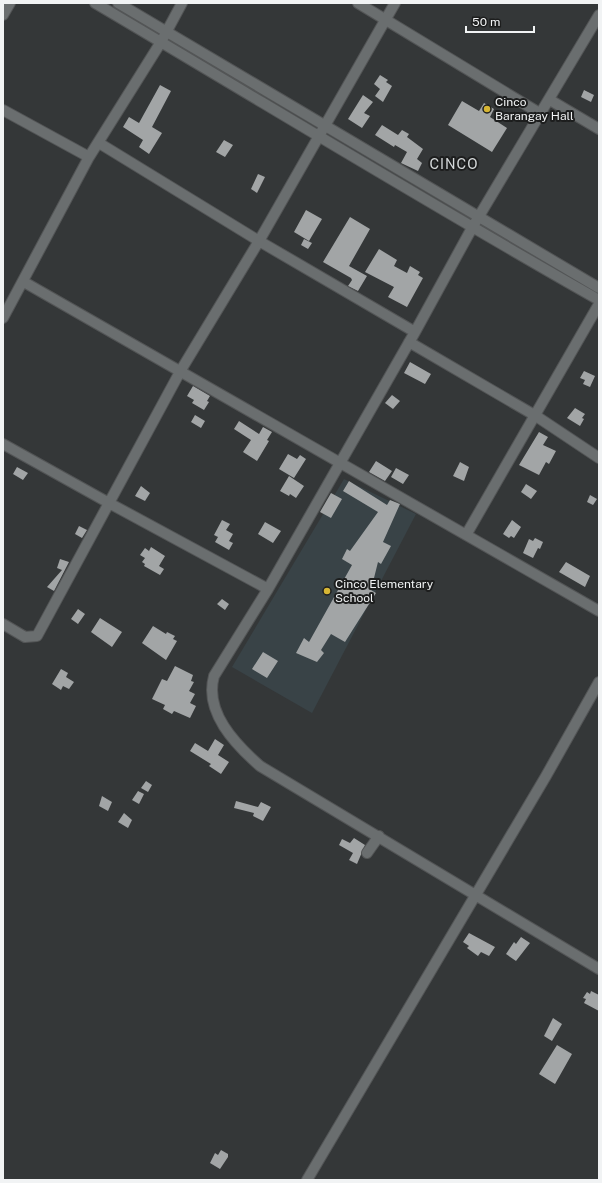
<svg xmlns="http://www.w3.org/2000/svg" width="602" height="1183" viewBox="0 0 602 1183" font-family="'Public Sans',sans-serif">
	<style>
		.built { fill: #394347 }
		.building { fill: #a2a5a6 }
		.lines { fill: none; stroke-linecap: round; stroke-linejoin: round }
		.minor-casing { stroke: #535556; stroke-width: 12 }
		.minor { stroke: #6a6e6f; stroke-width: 10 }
		.poi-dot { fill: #d6b534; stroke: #1d1e1e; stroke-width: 1.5 }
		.labels { text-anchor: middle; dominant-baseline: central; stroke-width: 4; stroke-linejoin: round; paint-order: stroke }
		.poi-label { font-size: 12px; fill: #f1f3f4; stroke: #1d1e1e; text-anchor: start }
		.quarter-label { font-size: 14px; letter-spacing: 1px; fill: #d6dadb; stroke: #1d1e1e }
	</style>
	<rect width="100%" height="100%" fill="#343738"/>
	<path class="built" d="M 344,479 L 416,514 L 312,713 L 232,667 Z"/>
	<path class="building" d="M 380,75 L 388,80 L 386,82 L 392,86 L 383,102 L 375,96 L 380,89 L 374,84 Z
		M 160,85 L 171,91 L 152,127 L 162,133 L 149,154 L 139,147 L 143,140 L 123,127 L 129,117 L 139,123 Z
		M 584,90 L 594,95 L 591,102 L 581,97 Z
		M 363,95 L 373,102 L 364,113 L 370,116 L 362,128 L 348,119 Z
		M 462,101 L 479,111 L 484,103 L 494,109 L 490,117 L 507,128 L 492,152 L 448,125 Z
		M 382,125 L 398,135 L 402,130 L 409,134 L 407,137 L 423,149 L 417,159 L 422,163 L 418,171 L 401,163 L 407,152 L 395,145 L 394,147 L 375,135 Z
		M 224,140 L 233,145 L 225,157 L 216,152 Z
		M 258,174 L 265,177 L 257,193 L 251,189 Z
		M 306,210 L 322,219 L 309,241 L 294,232 Z
		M 350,217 L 370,229 L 349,266 L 367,276 L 358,291 L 348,286 L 352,280 L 351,278 L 323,262 Z
		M 304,239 L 312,243 L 308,249 L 301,245 Z
		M 379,249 L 397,260 L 394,266 L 407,273 L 410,266 L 420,272 L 418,275 L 423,278 L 407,307 L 388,297 L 394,287 L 365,272 Z
		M 410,362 L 431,374 L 425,384 L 404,373 Z
		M 584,371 L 595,376 L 590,387 L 583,384 L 585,380 L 580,378 Z
		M 193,386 L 210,396 L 207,401 L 209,402 L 204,410 L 192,403 L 194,400 L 187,396 Z
		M 392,395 L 400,401 L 393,409 L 385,403 Z
		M 575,408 L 585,414 L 582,418 L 584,419 L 580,426 L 567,418 Z
		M 195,415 L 205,421 L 201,428 L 191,422 Z
		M 239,421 L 259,434 L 263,427 L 272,432 L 267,440 L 269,441 L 257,461 L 243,452 L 251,440 L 234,429 Z
		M 539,432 L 548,437 L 543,445 L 556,451 L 549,464 L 546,462 L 539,475 L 519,465 Z
		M 288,454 L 297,459 L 300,455 L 306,459 L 294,478 L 279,469 Z
		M 376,461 L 392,471 L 385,481 L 369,472 Z
		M 460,462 L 469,467 L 464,481 L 453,476 Z
		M 17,467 L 28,473 L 23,480 L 13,474 Z
		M 396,468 L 409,475 L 403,484 L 391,477 Z
		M 289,476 L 304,486 L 296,498 L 290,494 L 289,496 L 280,491 Z
		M 349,481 L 387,505 L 390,500 L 400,504 L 383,542 L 391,546 L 381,564 L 378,562 L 371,590 L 376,593 L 345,642 L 331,634 L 321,650 L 324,653 L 317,662 L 296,653 L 304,638 L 309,642 L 352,565 L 342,559 L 347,549 L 350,551 L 378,512 L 343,491 Z
		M 526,484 L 537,491 L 531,499 L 521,492 Z
		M 141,486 L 150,493 L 145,501 L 135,496 Z
		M 331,493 L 342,499 L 331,518 L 320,512 Z
		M 590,495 L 597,499 L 593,505 L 587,502 Z
		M 222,520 L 230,524 L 226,530 L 233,534 L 229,541 L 233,543 L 229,550 L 215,542 L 218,537 L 214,535 Z
		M 512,520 L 521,527 L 514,538 L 511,536 L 509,538 L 503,534 Z
		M 265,522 L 281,531 L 273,543 L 258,534 Z
		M 79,526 L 87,530 L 82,538 L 75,534 Z
		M 535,538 L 543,542 L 540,549 L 538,548 L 533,558 L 523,553 L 529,539 L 533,541 Z
		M 151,547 L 165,556 L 159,566 L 164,569 L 160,575 L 144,566 L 145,564 L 142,562 L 145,558 L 140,555 L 145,548 L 149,551 Z
		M 60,559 L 69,562 L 54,591 L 47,587 L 62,570 L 57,568 Z
		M 566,562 L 590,576 L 585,587 L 559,572 Z
		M 222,599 L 229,604 L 225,610 L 217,604 Z
		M 78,609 L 85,614 L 78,624 L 71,619 Z
		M 100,618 L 122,632 L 112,647 L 91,632 Z
		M 153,626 L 166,634 L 167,632 L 175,636 L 173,639 L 177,641 L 166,660 L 142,643 Z
		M 263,652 L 278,661 L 267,678 L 252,669 Z
		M 175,666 L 193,675 L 191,681 L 194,682 L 189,691 L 195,694 L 190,703 L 196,706 L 190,718 L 174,711 L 172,714 L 163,709 L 165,705 L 152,699 L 162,679 L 167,681 Z
		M 61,669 L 68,673 L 66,677 L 74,682 L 69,689 L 63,686 L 61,690 L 52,684 Z
		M 215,739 L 224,745 L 218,755 L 229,762 L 221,774 L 209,766 L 211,764 L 190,751 L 195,743 L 208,751 Z
		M 146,781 L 152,785 L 148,792 L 141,788 Z
		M 138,791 L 144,794 L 139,804 L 132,800 Z
		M 102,796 L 112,802 L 108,811 L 99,806 Z
		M 236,801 L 258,807 L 261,802 L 271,807 L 263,821 L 253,816 L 254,813 L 234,808 Z
		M 124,813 L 132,820 L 128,828 L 118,822 Z
		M 354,838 L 365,845 L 357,864 L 349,860 L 353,853 L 339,845 L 342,839 L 350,843 Z
		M 469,933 L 495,947 L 489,956 L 481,952 L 478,956 L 467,948 L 469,946 L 463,942 Z
		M 521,937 L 530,943 L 516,961 L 506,954 L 514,942 L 516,944 Z
		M 591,991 L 599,995 L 599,1011 L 584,1003 L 586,999 L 583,998 L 587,992 L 590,994 Z
		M 553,1018 L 562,1024 L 552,1041 L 544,1036 Z
		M 557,1045 L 572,1054 L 555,1084 L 539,1074 Z
		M 221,1150 L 228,1154 L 228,1157 L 220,1169 L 210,1163 L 215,1153 L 218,1155 Z"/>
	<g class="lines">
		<g class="minor-casing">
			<path id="minor" d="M 95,3 C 263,102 429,204 599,300
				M 118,3 L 599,288
				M 358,3 L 541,114
				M 3,15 L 10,3
				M 599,15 L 472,228 L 415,332 L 268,589 L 214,676 C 204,712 235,744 260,766 L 599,969
				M 550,100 L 599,129
				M 3,110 L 89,157
				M 99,143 L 259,241 L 415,332
				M 24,282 L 599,611
				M 3,318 L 89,157 L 161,42 L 182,3
				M 409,342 L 536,416 L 599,458
				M 3,444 L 109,503 L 268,589
				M 466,535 L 599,304
				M 3,624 L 25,637 L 37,636 L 181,370 L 259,241 L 395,3
				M 367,853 L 379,836
				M 307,1180 L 546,776 L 599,682"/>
		</g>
		<use href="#minor" class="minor"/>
	</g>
	<g class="poi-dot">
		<circle cx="487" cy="109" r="4"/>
		<circle cx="327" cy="591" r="4"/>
	</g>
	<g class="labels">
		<g class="poi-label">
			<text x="495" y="102">Cinco<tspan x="495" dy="14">Barangay Hall</tspan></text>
			<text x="335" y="584">Cinco Elementary<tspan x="335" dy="14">School</tspan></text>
		</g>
		<g class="quarter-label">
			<text x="454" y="164">CINCO</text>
		</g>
	</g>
	<rect width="602" height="1183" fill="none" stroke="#f1f3f4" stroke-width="8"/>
	<path d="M466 26v6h68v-6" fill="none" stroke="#f1f3f4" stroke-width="2"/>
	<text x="472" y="26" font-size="12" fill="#f1f3f4" stroke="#1d1e1e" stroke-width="3" paint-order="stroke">50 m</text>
</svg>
